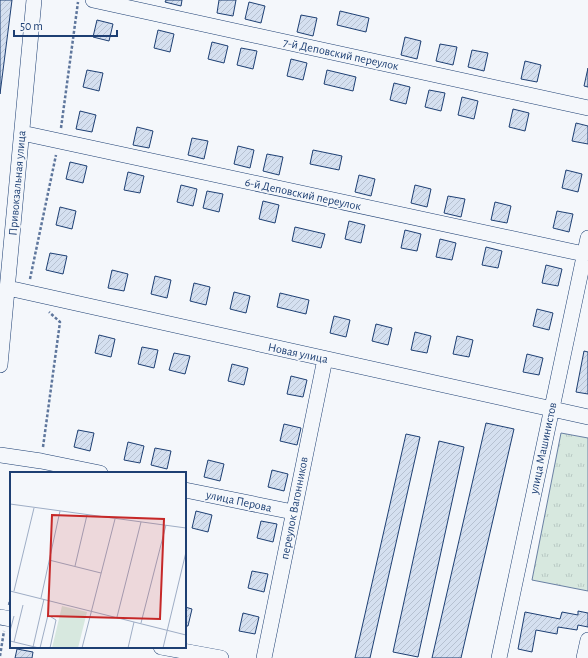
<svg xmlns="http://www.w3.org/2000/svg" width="588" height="658" viewBox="0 0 588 658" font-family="'Alegreya Sans',sans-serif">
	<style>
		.grass { fill: url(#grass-tufts); stroke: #687fa3 }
		.building { fill: url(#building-hatch); stroke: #1d3f73 }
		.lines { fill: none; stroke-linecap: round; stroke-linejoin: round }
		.minor-casing { stroke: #1d3f73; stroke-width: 16 }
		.path { stroke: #5e769c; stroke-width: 2.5; stroke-dasharray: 3 2; stroke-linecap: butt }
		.minor { stroke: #f4f7fb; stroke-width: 15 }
		.labels { text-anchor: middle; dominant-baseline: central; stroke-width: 3; stroke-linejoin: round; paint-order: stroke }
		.street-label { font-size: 12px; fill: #1d3f73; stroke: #f4f7fb }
		.inset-road { fill: none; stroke: #9eadc5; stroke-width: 1 }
		.view { fill: #c62828; fill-opacity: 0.15; stroke: #c62828; stroke-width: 2 }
		.inset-edge { fill: none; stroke: #1d3f73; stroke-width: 2 }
	</style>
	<defs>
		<pattern id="grass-tufts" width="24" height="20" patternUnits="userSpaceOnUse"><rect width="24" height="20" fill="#d7e8df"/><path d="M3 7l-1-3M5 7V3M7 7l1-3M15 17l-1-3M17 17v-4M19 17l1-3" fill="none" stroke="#b8c8c3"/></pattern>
		<pattern id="building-hatch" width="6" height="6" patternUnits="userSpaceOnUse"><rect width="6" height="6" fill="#d5e0f0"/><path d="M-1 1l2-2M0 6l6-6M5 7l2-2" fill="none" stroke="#b6c1d1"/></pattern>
	</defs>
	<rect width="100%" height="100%" fill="#f4f7fb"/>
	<path class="grass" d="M 561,433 L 588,438 L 588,591 L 532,580 Z"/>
	<path class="building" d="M 0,0 L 12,0 L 0,94 Z
		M 166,0 L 182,0 L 181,6 L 165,2 Z
		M 219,0 L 236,0 L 233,16 L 217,13 Z
		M 249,2 L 265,6 L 261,23 L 245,19 Z
		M 340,11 L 369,18 L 366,32 L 337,25 Z
		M 301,15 L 317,18 L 313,36 L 297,32 Z
		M 97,20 L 113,24 L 109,41 L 93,37 Z
		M 158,30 L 174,34 L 170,52 L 154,48 Z
		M 405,37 L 421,41 L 417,59 L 401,55 Z
		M 212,42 L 228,46 L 224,63 L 208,59 Z
		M 440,44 L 457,47 L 453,65 L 436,61 Z
		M 241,48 L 257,51 L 253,69 L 237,65 Z
		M 472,50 L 488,53 L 484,71 L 468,67 Z
		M 291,59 L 307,63 L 303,80 L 287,76 Z
		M 525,61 L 541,65 L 537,82 L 521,79 Z
		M 588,68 L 588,87 L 584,86 Z
		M 87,70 L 103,73 L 99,91 L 83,87 Z
		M 327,70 L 356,77 L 353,91 L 324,84 Z
		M 394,83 L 410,87 L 406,104 L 390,100 Z
		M 429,90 L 445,93 L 441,111 L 425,107 Z
		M 462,97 L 478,101 L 474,119 L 458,115 Z
		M 513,109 L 529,113 L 525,131 L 509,127 Z
		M 80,111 L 96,115 L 92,132 L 76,129 Z
		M 576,123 L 588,126 L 588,144 L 572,141 Z
		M 137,127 L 153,131 L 149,148 L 133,145 Z
		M 192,138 L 208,141 L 204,159 L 188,155 Z
		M 238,146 L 254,150 L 250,168 L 234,164 Z
		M 313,150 L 342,156 L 339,170 L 310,164 Z
		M 267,154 L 283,157 L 279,175 L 263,171 Z
		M 70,162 L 87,166 L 83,183 L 66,179 Z
		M 566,170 L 582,174 L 578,192 L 562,188 Z
		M 128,172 L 144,176 L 140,193 L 124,190 Z
		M 359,175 L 375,179 L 371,196 L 355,192 Z
		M 181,185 L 197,189 L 193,206 L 177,202 Z
		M 415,185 L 431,189 L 427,207 L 411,203 Z
		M 207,191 L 223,194 L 219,212 L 203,208 Z
		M 448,196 L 465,199 L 461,217 L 444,213 Z
		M 263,201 L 279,205 L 275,223 L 259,219 Z
		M 495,202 L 511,206 L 507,223 L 491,220 Z
		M 60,207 L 76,211 L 72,229 L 56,225 Z
		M 557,211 L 573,214 L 569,232 L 553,228 Z
		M 349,221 L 365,225 L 361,243 L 345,239 Z
		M 295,227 L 325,234 L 321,248 L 292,241 Z
		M 405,230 L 421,234 L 417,251 L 401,248 Z
		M 440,239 L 456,243 L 452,260 L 436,257 Z
		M 486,247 L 502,251 L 498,268 L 482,265 Z
		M 50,253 L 67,256 L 63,274 L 46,270 Z
		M 546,265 L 562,269 L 558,286 L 542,283 Z
		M 112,270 L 128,274 L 124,291 L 108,288 Z
		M 155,276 L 171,280 L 167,298 L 151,294 Z
		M 194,283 L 210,287 L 206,305 L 190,301 Z
		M 234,292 L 250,296 L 246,313 L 230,309 Z
		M 280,293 L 309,300 L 306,314 L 277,307 Z
		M 537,309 L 553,313 L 549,330 L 533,326 Z
		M 334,316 L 350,320 L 346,337 L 330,333 Z
		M 376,324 L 392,328 L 388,345 L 372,341 Z
		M 415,332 L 431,336 L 427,353 L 411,350 Z
		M 99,335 L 115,339 L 111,357 L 95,353 Z
		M 457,336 L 473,340 L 469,357 L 453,354 Z
		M 142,347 L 158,350 L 154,368 L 138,364 Z
		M 584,351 L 588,352 L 588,394 L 576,392 Z
		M 174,353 L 190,356 L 185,374 L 169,370 Z
		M 527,354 L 543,358 L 539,375 L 523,372 Z
		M 232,364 L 248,368 L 244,385 L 228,381 Z
		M 291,376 L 307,380 L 303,397 L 287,394 Z
		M 486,423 L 514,429 L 461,658 L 432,658 Z
		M 284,424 L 301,428 L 297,445 L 280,441 Z
		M 78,430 L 94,433 L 90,451 L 74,447 Z
		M 406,434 L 420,437 L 370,658 L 355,658 Z
		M 439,441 L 464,447 L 418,657 L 393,652 Z
		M 128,442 L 144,446 L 140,463 L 124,460 Z
		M 155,448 L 171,451 L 167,469 L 151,465 Z
		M 208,460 L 224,464 L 220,481 L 204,477 Z
		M 272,470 L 288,474 L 284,491 L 268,487 Z
		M 196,511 L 212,515 L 208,532 L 192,528 Z
		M 261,521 L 277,524 L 273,542 L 257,538 Z
		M 252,571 L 268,574 L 264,592 L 248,588 Z
		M 185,607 L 192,609 L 188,626 L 185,626 Z
		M 578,611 L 588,613 L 588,627 L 578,625 L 577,630 L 558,627 L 557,634 L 536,630 L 532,652 L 518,649 L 525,612 L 560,619 L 562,612 L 578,615 Z
		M 243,613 L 259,617 L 255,634 L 239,631 Z
		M 17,649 L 33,652 L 32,658 L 15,658 Z"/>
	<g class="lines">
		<g class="minor-casing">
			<path id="minor" d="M 93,0 L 588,108
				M 22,133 L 584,254
				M 8,288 L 588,417
				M 0,365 L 34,0
				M 0,455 L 41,461 L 100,473
				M 185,490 L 293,512
				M 0,617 L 11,619
				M 161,647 L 221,658
				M 264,658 L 325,359
				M 499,658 L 588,238
				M 584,658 L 588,640"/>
		</g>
		<path class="path" d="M 61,128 L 78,2
			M 30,279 L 56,155
			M 43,447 L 60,322 L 49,312
			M 9,605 L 11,596
			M 0,656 L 4,631"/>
		<use href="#minor" class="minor"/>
	</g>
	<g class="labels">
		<g class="street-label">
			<text transform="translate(341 54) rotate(12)">7-й Деповский переулок</text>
			<text transform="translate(17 183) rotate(-85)">Привокзальная улица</text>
			<text transform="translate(303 194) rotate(12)">6-й Деповский переулок</text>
			<text transform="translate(298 353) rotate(12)">Новая улица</text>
			<text transform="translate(543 448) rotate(-78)">улица Машинистов</text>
			<text transform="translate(239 501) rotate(12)">улица Перова</text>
			<text transform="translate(294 508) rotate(-79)">переулок Вагонников</text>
		</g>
	</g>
	<g transform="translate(10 472)">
		<rect width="176" height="176" fill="#f4f7fb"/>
		<path d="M 52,134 L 77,140 L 68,176 L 42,176 Z" fill="#d7e8df"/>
		<path class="inset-road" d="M 0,32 L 176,56M 39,88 L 91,101M 65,94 L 77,43M 0,119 L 176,163M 4,119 L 24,36M 31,126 L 50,39M 107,145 L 131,50M 131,151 L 156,53M 0,159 L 4,144M 0,169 L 29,176M 4,170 L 13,133M 23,175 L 34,127M 30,176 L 38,143 L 46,148 L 40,176M 72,176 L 105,47M 118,176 L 124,150M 153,176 L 176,80"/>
		<path class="view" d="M 42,43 L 154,47 L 150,147 L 38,144 Z"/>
		<rect width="176" height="176" class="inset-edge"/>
	</g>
	<path d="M14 30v6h103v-6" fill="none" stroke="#1d3f73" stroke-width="2"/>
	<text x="20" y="30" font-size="12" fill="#1d3f73" stroke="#f4f7fb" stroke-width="3" paint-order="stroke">50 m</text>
</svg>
